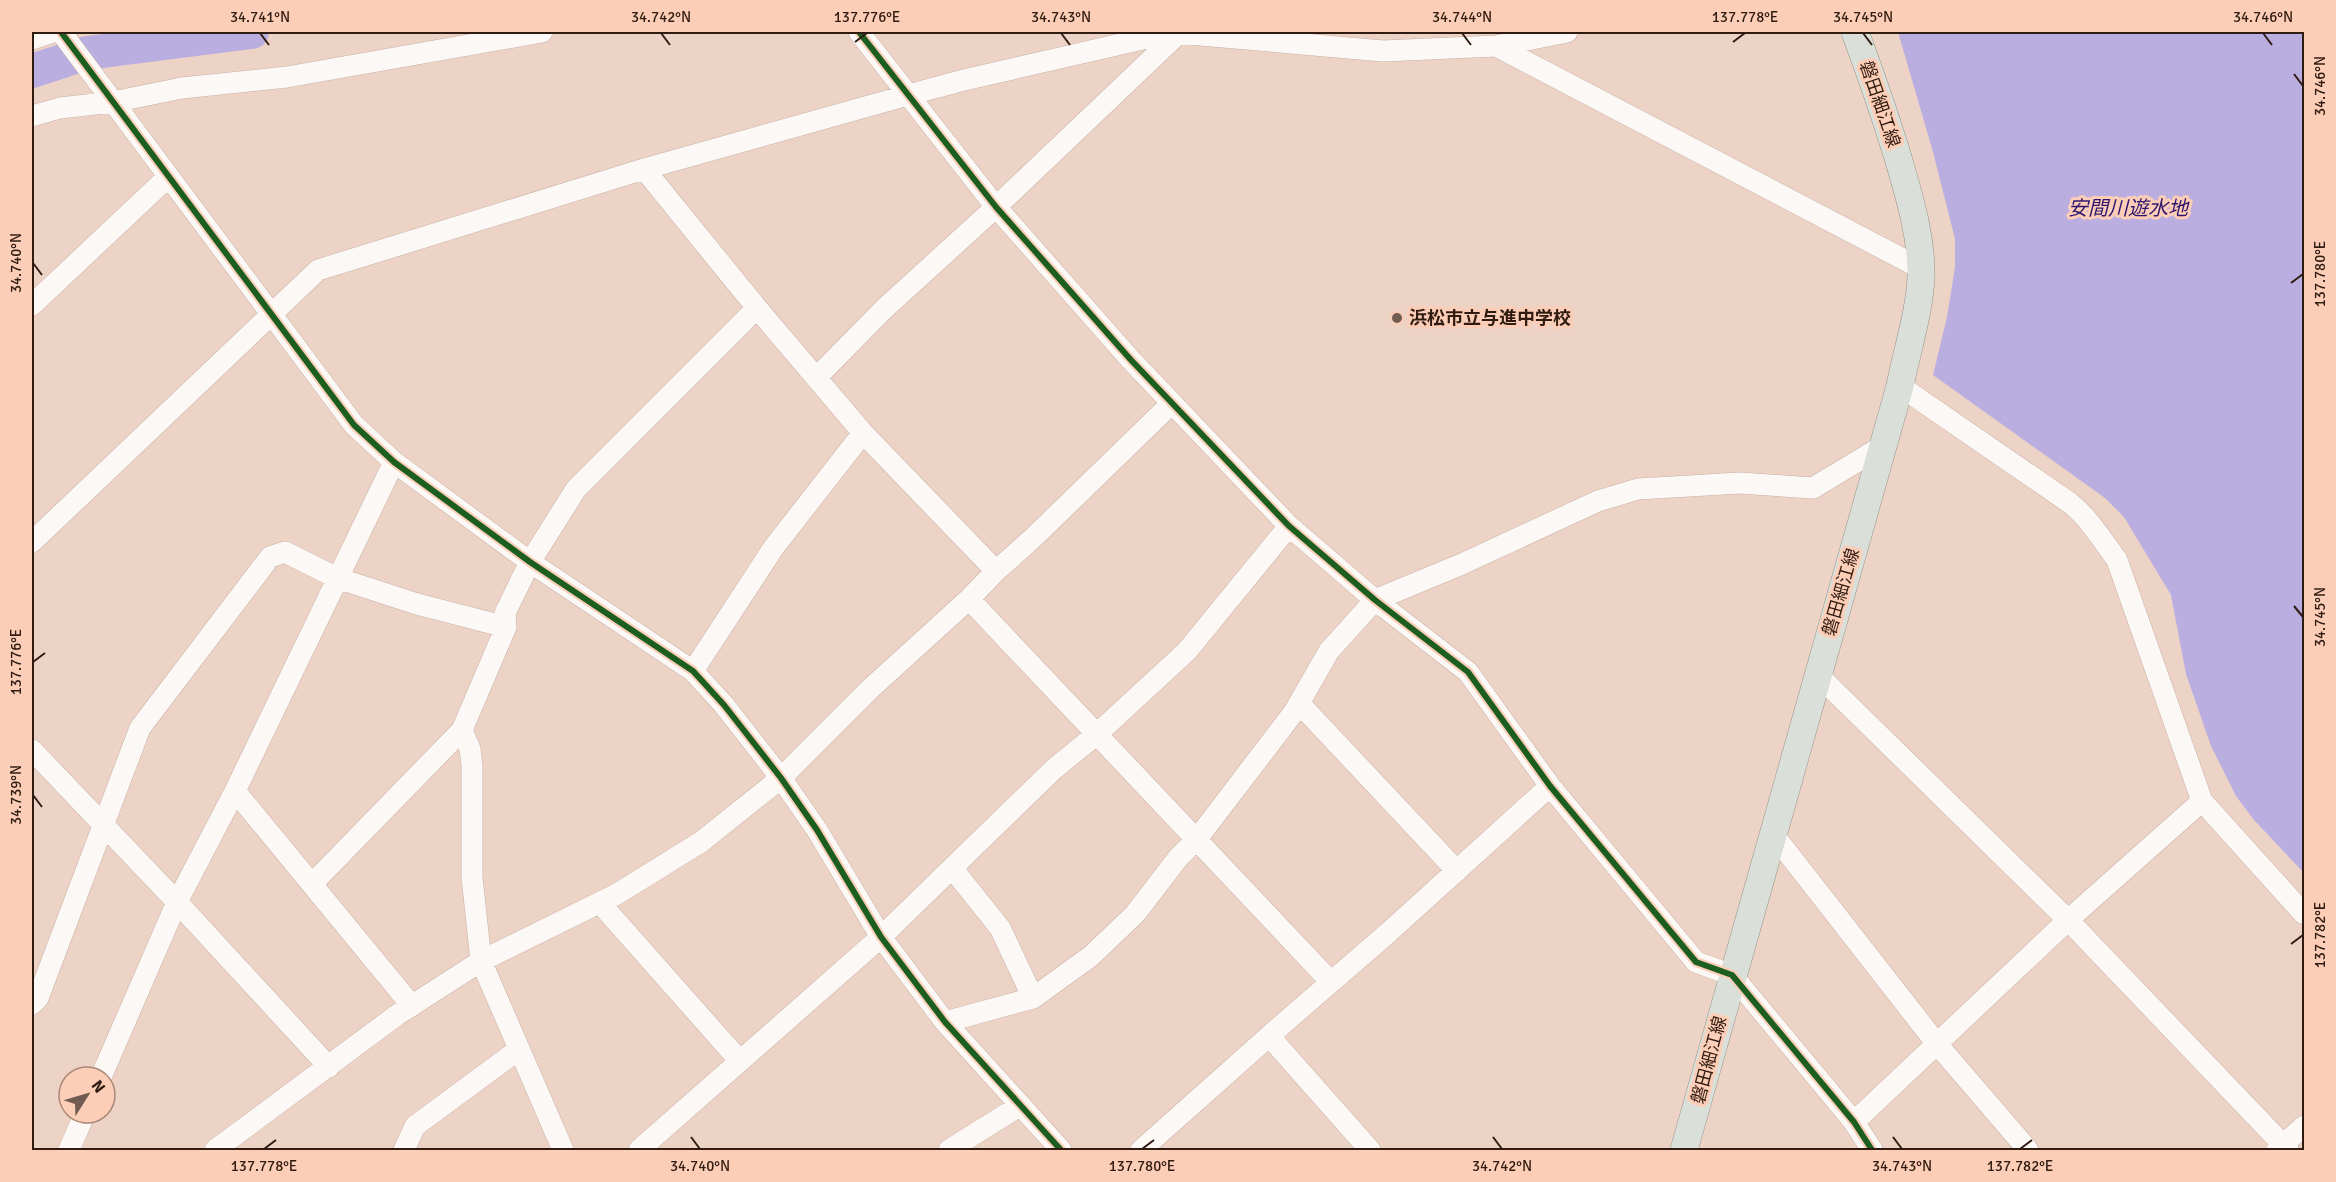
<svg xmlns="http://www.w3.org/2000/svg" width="2336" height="1182" viewBox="0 0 2336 1182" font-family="Signika,'Noto Sans JP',sans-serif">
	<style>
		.water { fill: #baaee0 }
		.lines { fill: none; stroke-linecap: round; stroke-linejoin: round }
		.river { stroke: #baaee0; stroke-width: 34 }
		.minor-casing { stroke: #c7b1a6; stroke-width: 22 }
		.major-casing { stroke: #939489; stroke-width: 28 }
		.minor { stroke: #fcf8f6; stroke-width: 21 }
		.major { stroke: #dadfda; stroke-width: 27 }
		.cycleway-casing { stroke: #fcceb7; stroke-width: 10 }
		.cycleway { stroke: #1b5e20; stroke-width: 6 }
		.ticks { fill: none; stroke: #301b11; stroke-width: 2 }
		.poi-dot { fill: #725b50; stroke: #fcceb7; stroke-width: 2 }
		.labels { text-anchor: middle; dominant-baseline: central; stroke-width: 6; stroke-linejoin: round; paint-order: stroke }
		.street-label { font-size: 18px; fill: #301b11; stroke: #fcceb7 }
		.poi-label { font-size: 18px; font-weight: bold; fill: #301b11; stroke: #fcceb7; text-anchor: start }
		.water-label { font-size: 20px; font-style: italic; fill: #2f166f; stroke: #fcceb7 }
		.neatline { fill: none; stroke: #301b11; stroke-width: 2 }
		.ticks-label { font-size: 15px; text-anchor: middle; fill: #301b11 }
	</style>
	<rect width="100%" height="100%" fill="#edd3c6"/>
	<path class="water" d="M 1898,32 L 2304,32 L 2304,873 L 2254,820 L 2236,796 L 2211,746 L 2186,674 L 2171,595 L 2124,517 L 2105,498 L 1933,375 L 1947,317 L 1955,267 L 1955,239 L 1933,152 Z"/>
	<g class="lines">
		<path class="river" d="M 32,71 L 87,53 L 252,32"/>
		<g class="minor-casing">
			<path id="minor" d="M 61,32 L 354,425 L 394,462 L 530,562 L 693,671 L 724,705 L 781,778 L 817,830 L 881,937 L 945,1022 L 1061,1150
				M 859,32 L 996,207 L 1131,360 L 1289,526 L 1375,600 L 1468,672 L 1550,786 L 1696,962 L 1732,975 L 1854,1122 L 1872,1150
				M 1166,32 L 1383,51 L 1496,46 L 1567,32
				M 32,39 L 53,32
				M 1496,46 L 1920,268
				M 32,116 L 60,108 L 113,102 L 182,88 L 287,77 L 542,32
				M 644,169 L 757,308 L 863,433 L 996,571
				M 32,305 L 168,177
				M 816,378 L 884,309 L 996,207 L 1179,33
				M 1900,386 L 2070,503 C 2089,518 2103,541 2117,560 L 2202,801 L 2304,914
				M 32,542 L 318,270 L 644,169 L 908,95 L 964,80 L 1169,33
				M 969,599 L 1331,982
				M 693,671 L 774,547 L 863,433
				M 1818,675 L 2068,920 L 2288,1150
				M 1299,703 L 1457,871
				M 32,750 L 177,902 L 329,1067
				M 235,791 L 412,1006
				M 1773,834 L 1937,1044 L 2028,1150
				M 952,868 L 1000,928 L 1033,998
				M 312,884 L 462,730
				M 600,903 L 739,1060
				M 32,1004 L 38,998 L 140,728 L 270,557 L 285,552 L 337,578 L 417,604 L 506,627
				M 945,1022 L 1033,998 L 1091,956 L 1135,914 L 1178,858 L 1197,839 L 1294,712 L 1329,651 L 1375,600 L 1462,564 L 1598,501 L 1638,489 L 1740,483 L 1813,488 L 1881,447
				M 1269,1036 L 1389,932 L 1550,786
				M 101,1077 L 177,902 L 235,791 L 394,462
				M 1854,1122 L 2068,920 L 2202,801
				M 69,1150 L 85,1113
				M 215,1150 L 397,1015 L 481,961 L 617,894 L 701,842 L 781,778 L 870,689 L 969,599 L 996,571 L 1034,537 L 1172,403
				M 404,1150 L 415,1126 L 518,1050
				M 563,1150 L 481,961 L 472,877 L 472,766 L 470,749 L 462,730 L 506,627 L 505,613 L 530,562 L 576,489 L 757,308
				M 639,1150 L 881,937 L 1054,769 L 1097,734 L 1187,651 L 1289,526
				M 949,1150 L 1021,1105
				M 1141,1150 L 1269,1036 L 1370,1150
				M 2277,1150 L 2304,1126"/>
		</g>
		<g class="major-casing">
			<path id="major" d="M 1684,1150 L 1900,386 C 1907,350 1919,314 1921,278 C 1922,238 1910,199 1899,161 C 1886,118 1871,75 1855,32"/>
		</g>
		<use href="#minor" class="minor"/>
		<use href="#major" class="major"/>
		<g class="cycleway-casing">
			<path id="cycleway" d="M 61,32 L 354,425 L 394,462 L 530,562 L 693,671 L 724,705 L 781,778 L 817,830 L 881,937 L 945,1022 L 1061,1150
				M 859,32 L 996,207 L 1131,360 L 1289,526 L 1375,600 L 1468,672 L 1550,786 L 1696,962 L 1732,975 L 1854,1122 L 1872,1150"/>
		</g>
		<use href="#cycleway" class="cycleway"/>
	</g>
	<path class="ticks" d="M 260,33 L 269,45M 661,33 L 670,45M 1061,33 L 1070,45M 1462,33 L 1471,45M 1863,33 L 1872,45M 2263,33 L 2272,45M 855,42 L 867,33M 1733,42 L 1745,33M 2294,74 L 2303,86M 33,263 L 42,275M 2291,283 L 2303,274M 2294,606 L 2303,617M 33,662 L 45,653M 33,795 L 42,807M 2291,944 L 2303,935M 691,1137 L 700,1149M 1493,1137 L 1502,1149M 1893,1137 L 1902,1149M 264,1149 L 276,1140M 1142,1149 L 1154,1140M 2020,1149 L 2032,1140"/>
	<circle class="poi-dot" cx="1397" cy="318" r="6"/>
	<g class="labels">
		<g class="street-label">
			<text transform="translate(1880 104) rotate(71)">磐田細江線</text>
			<text transform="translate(1841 592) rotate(-74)">磐田細江線</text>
			<text transform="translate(1709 1060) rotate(-75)">磐田細江線</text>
		</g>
		<g class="poi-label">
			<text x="1409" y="318">浜松市立与進中学校</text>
		</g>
		<g class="water-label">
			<text x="2128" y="208">安間川遊水地</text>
		</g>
	</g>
	<rect width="2336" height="1182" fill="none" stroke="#fcceb7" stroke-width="66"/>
	<g transform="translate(87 1095) rotate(53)"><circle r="28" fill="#fcceb7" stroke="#aa8675" stroke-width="1.5"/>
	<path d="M0-4.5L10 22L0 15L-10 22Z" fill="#725b50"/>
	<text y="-9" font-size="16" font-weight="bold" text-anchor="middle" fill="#301b11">N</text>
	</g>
	<rect x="33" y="33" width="2270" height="1116" class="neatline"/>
	<g class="ticks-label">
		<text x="260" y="22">34.741°N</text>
		<text x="661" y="22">34.742°N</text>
		<text x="867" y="22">137.776°E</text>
		<text x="1061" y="22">34.743°N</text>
		<text x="1462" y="22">34.744°N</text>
		<text x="1745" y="22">137.778°E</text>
		<text x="1863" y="22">34.745°N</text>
		<text x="2263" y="22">34.746°N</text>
		<text transform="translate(2320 86) rotate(-90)" y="5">34.746°N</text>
		<text transform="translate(16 263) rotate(-90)" y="5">34.740°N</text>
		<text transform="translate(2320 274) rotate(-90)" y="5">137.780°E</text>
		<text transform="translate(2320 617) rotate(-90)" y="5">34.745°N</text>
		<text transform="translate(16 662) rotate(-90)" y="5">137.776°E</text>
		<text transform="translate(16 795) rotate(-90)" y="5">34.739°N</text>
		<text transform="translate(2320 935) rotate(-90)" y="5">137.782°E</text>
		<text x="264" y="1171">137.778°E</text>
		<text x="700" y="1171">34.740°N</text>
		<text x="1142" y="1171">137.780°E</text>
		<text x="1502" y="1171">34.742°N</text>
		<text x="1902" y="1171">34.743°N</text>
		<text x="2020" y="1171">137.782°E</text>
	</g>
</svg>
